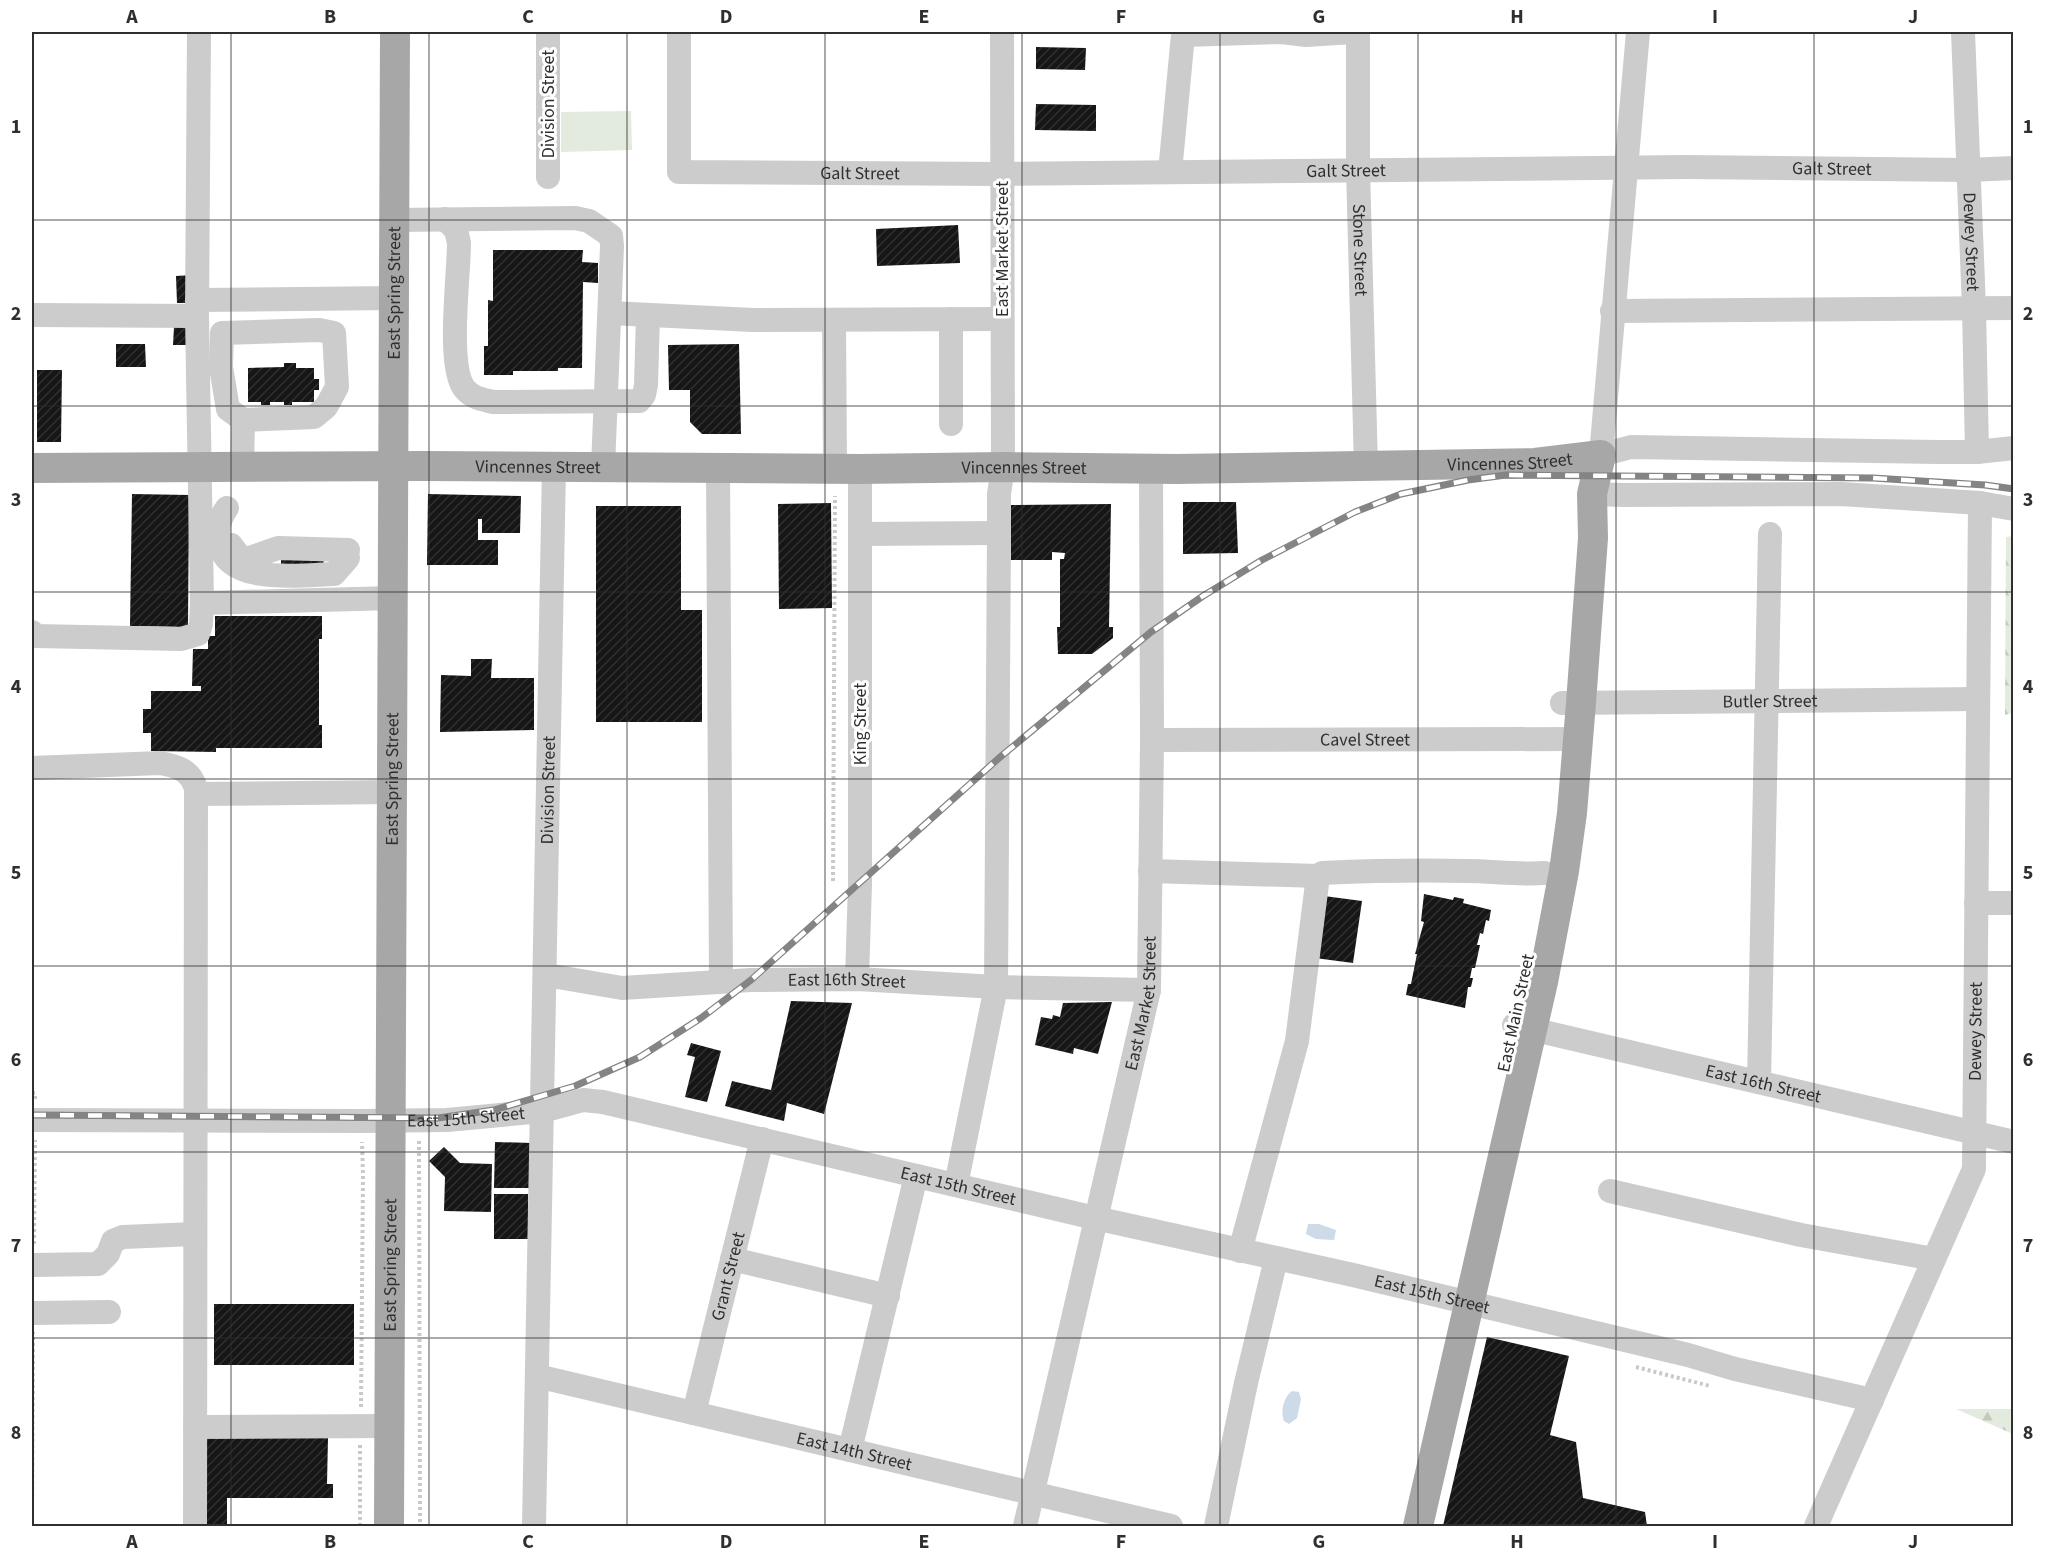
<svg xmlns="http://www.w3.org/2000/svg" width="2045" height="1558" viewBox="0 0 2045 1558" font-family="'Source Sans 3',sans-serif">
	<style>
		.forest { fill: url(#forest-firs) }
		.park { fill: #e3eade }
		.water { fill: #cddae8 }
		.building { fill: url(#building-hatch) }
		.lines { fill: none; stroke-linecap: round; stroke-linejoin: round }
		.path { stroke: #c9c9c9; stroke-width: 4; stroke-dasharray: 3 3; stroke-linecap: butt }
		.minor { stroke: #ccc; stroke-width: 24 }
		.major { stroke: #a7a7a7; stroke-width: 30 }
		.rail-casing { stroke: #848484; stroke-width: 7 }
		.rail { stroke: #fff; stroke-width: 4.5; stroke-dasharray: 14; stroke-linecap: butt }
		.grid { fill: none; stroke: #2f2f2f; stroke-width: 1.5; stroke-opacity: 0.55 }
		.labels { text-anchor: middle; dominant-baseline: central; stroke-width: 6; stroke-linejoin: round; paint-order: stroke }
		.street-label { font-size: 18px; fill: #2f2f2f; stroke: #fff }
		.neatline { fill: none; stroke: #2f2f2f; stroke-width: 2 }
		.grid-label { font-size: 20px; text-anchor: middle; font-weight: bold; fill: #2f2f2f }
	</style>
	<defs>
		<pattern id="forest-firs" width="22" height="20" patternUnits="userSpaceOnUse" patternTransform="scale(1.5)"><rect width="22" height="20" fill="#e3eade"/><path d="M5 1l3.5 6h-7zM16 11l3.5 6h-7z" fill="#c3c9bf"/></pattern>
		<pattern id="building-hatch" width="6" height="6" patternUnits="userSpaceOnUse" patternTransform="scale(1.5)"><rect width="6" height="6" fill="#161616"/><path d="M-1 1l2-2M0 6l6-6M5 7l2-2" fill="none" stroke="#303030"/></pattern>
	</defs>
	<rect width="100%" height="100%" fill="#fff"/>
	<path class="forest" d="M 2013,536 L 2014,712 L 2005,715 L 2006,537 Z
		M 1956,1409 L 2013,1409 L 2013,1434 Z"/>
	<path class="park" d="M 631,111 L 632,150 L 561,152 L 561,112 Z"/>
	<path class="water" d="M 1308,1224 L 1319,1224 L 1336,1230 L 1334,1240 L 1316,1239 L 1306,1234 Z
		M 1292,1391 L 1299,1392 L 1301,1399 L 1297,1418 L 1289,1424 L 1284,1421 C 1280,1412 1284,1396 1292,1391 Z"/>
	<path class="building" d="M 1036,47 L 1086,48 L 1085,70 L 1036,69 Z
		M 1036,104 L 1096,105 L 1096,131 L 1035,130 Z
		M 958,225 L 960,263 L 877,266 L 876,229 Z
		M 493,250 L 583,250 L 582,262 L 598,263 L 598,283 L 583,282 L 582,368 L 558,368 L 558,371 L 513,371 L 513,375 L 484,375 L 484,346 L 488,346 L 488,300 L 493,301 Z
		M 192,275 L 192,303 L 177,303 L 176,276 Z
		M 174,327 L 189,328 L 188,345 L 173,345 Z
		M 116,344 L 145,344 L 146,367 L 116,367 Z
		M 739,344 L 741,434 L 702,434 L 690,422 L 690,390 L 669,390 L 668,345 Z
		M 284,363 L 296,363 L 296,368 L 314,368 L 314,379 L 319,379 L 319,390 L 314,390 L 314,402 L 292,402 L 292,405 L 284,405 L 284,402 L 270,402 L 270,405 L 261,405 L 261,402 L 248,402 L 248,368 L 284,367 Z
		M 37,370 L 62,370 L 61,442 L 37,442 Z
		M 132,494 L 189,495 L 188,627 L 130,626 Z
		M 428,494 L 521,496 L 520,533 L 482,533 L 482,519 L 478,519 L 478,540 L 498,540 L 498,565 L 427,565 Z
		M 1183,502 L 1236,502 L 1238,553 L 1183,554 Z
		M 831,503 L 832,608 L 779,609 L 778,504 Z
		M 1111,504 L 1109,627 L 1113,627 L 1113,638 L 1092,654 L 1058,654 L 1057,627 L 1060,627 L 1060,559 L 1064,559 L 1065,553 L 1052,552 L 1052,560 L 1011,560 L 1011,505 Z
		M 596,506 L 681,506 L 681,610 L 702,610 L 702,722 L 596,722 Z
		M 324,554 L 323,572 L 281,567 L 281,556 Z
		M 215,616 L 322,616 L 322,639 L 319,639 L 319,725 L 322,725 L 322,748 L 216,748 L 216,752 L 151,751 L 151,733 L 143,733 L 143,709 L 151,709 L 151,691 L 201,691 L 201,686 L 192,686 L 193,649 L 208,649 L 208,636 L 215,636 Z
		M 471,659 L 492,659 L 491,678 L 534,678 L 534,730 L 440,732 L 441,675 L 471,676 Z
		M 1424,894 L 1453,900 L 1454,897 L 1464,899 L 1463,903 L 1491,910 L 1489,921 L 1486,920 L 1483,934 L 1480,933 L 1477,945 L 1480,945 L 1475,968 L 1472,968 L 1470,978 L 1473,978 L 1471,987 L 1468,987 L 1465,1008 L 1406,995 L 1408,984 L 1411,984 L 1417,954 L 1415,954 L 1424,922 L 1421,921 Z
		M 1324,896 L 1362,901 L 1353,963 L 1315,958 Z
		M 791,1001 L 852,1003 L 824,1114 L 787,1103 L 784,1121 L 725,1106 L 732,1081 L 771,1090 Z
		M 1112,1002 L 1098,1054 L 1074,1048 L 1073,1054 L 1035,1045 L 1041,1017 L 1052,1019 L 1053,1015 L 1060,1017 L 1063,1003 Z
		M 691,1043 L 721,1051 L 707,1102 L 685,1097 L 695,1057 L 687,1055 Z
		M 495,1142 L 532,1143 L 531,1188 L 494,1188 Z
		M 444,1147 L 460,1163 L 492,1164 L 491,1212 L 444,1211 L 445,1177 L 429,1161 Z
		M 494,1194 L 528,1194 L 528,1239 L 494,1239 Z
		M 214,1304 L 354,1304 L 354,1365 L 214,1365 Z
		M 1487,1337 L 1569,1356 L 1550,1435 L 1576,1442 L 1583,1498 L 1645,1512 L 1647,1526 L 1443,1526 Z
		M 204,1438 L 328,1438 L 327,1484 L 333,1484 L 333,1498 L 227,1498 L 227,1526 L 203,1526 Z"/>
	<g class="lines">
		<path class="path" d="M 833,881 L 835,496
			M 32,1093 L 35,1093 L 35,1102
			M 419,1141 L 420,1526
			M 34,1244 L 35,1140
			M 1636,1367 L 1710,1386
			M 361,1407 L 363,1175 L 362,1142
			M 32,1526 L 33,1332
			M 360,1526 L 360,1445"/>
		<g class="minor">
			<path d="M 548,32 L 548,177"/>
			<path id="s1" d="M 679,32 L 679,172 L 1002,174 L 1687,167 L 1968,170 L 2014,168"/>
			<path id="s2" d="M 1358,32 L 1358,169 L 1366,467"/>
			<path d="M 1638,32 L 1601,455 L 1631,447 L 1938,452 L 1977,452 L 2014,448"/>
			<path id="s3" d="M 1963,32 L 1974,308 L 1977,452"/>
			<path d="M 1170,172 L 1183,35 L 1282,32 L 1306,35 L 1353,32"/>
			<path d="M 445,219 L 456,230 L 459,243 C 459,275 447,365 464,388 C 472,398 481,399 493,402 L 639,401 L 644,395 L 646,385 L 648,315"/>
			<path d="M 395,220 L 575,218 L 589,221 L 611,236 L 612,246 L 603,467"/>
			<path d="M 197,300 L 395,298"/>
			<path d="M 1612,311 L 2014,308"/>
			<path d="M 610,313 L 753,320 L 1002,319"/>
			<path d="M 32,315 L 197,316 L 202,603 L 201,624 L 198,634 L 181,639 L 36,636 L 32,632"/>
			<path d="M 197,316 L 199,32"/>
			<path d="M 834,320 L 835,469"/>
			<path d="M 319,330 L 334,333 L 337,387 L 326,407 L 314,417 L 243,420 L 228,409 L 221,367 L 222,333 Z"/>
			<path d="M 951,424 L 951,319"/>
			<path d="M 242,467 L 243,420"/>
			<path d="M 718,468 L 721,981"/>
			<path d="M 1592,494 L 1624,495 L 1841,494 L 1980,503 L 2014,509"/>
			<path d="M 227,508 C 219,518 217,529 219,542 C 227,586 301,575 334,574 L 348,558"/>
			<path d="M 860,534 L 999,533"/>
			<path d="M 231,545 L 241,558 L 250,558 L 278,548 L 348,550"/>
			<path d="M 202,603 L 393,598"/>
			<path id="s4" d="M 1562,703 L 1978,699"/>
			<path id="s5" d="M 1152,740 L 1578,739"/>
			<path d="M 32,768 L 160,763 C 177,766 191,770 196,789 L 195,1526"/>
			<path d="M 196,794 L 393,792"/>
			<path d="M 1150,871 L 1318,876"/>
			<path d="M 1976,903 L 2014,903"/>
			<path id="s6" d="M 546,975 L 622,988 L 751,980 L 857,979 L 996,987 L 1149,990"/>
			<path d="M 857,979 L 860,884 L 860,469"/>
			<path id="s7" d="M 1514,1025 L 2014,1142"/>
			<path d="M 1759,1082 L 1770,534"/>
			<path id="s8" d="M 32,1120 L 362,1121 L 447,1120 L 543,1111 L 583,1100 L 603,1102 L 1095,1218 L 1353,1275 L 1688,1355 L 1735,1369 L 1872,1400"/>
			<path d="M 956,1185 L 996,987 L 999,533 L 999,494 L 1003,467 L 1002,32"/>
			<path d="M 1610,1191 L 1801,1235 L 1934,1259"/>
			<path d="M 1240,1251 L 1297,1041 L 1318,876 L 1322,873 C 1370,871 1418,870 1466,871 C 1492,871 1518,875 1545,873"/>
			<path d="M 732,1259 L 888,1296"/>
			<path d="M 32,1265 L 98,1264 L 108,1254 L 113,1241 L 123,1237 L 195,1234"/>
			<path d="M 32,1313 L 109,1312"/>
			<path id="s9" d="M 537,1376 L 1171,1526"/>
			<path id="s10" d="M 694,1413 L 762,1139"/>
			<path d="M 195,1427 L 390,1426"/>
			<path d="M 850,1450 L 916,1176"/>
			<path id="s11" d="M 534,1526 L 554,467"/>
			<path id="s12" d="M 1025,1526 L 1149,990 L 1152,740 L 1151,469"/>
			<path d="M 1216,1526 L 1246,1383 L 1276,1259"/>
			<path id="s13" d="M 1816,1526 L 1974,1169 L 1980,503"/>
		</g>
		<g class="major">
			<path id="s14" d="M 32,468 L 423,466 L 860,469 L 1003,467 L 1177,469 L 1535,463 L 1601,455 L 1592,494 L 1593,538 L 1581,703 L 1572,813 L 1564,871 L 1543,982 L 1418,1526"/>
			<path id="s15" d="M 389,1526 L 395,32"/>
		</g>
		<g class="rail-casing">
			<path id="rail" d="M 32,1115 L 438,1118 L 494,1110 L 575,1086 L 640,1057 L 701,1018 L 751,980 L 999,758 L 1151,632 L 1203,596 L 1262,560 L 1355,512 L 1401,494 L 1468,480 L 1506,475 L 1873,478 L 1985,485 L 2014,489"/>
		</g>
		<use href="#rail" class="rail"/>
	</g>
	<path class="grid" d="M 231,32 L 231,1526M 429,32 L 429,1526M 627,32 L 627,1526M 825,32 L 825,1526M 1022,32 L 1022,1526M 1220,32 L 1220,1526M 1418,32 L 1418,1526M 1616,32 L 1616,1526M 1814,32 L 1814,1526M 32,220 L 2014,220M 32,406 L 2014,406M 32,592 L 2014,592M 32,779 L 2014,779M 32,966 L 2014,966M 32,1152 L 2014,1152M 32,1338 L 2014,1338"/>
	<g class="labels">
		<g class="street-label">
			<text transform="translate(548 104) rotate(-90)">Division Street</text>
			<text stroke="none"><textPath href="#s1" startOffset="1293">Galt Street</textPath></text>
			<text stroke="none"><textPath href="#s1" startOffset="807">Galt Street</textPath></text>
			<text stroke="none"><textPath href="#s1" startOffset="321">Galt Street</textPath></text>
			<text stroke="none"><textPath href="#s3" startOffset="210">Dewey Street</textPath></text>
			<text transform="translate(1002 249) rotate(-90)">East Market Street</text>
			<text stroke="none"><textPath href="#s2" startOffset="218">Stone Street</textPath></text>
			<text stroke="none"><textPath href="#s15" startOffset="1233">East Spring Street</textPath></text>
			<text stroke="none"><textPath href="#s14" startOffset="1478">Vincennes Street</textPath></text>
			<text stroke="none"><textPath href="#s14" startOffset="506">Vincennes Street</textPath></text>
			<text stroke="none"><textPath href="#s14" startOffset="992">Vincennes Street</textPath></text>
			<text stroke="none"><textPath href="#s4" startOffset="208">Butler Street</textPath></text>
			<text transform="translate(860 724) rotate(-90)">King Street</text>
			<text stroke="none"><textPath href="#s5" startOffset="213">Cavel Street</textPath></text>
			<text stroke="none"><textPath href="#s15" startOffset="747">East Spring Street</textPath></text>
			<text stroke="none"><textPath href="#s11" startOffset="736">Division Street</textPath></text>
			<text stroke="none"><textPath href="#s6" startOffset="302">East 16th Street</textPath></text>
			<text stroke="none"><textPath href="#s12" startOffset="536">East Market Street</textPath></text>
			<text transform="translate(1516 1013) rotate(-78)">East Main Street</text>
			<text stroke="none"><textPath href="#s13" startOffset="528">Dewey Street</textPath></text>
			<text stroke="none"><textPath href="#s7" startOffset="256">East 16th Street</textPath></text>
			<text stroke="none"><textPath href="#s8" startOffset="434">East 15th Street</textPath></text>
			<text stroke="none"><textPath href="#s8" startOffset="938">East 15th Street</textPath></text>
			<text stroke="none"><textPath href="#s15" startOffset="261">East Spring Street</textPath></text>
			<text stroke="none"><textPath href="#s10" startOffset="141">Grant Street</textPath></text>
			<text stroke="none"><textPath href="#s8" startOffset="1424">East 15th Street</textPath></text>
			<text stroke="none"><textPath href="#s9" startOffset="326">East 14th Street</textPath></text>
		</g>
	</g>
	<rect width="2045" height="1558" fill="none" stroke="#ffffff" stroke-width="66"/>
	<rect x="33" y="33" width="1979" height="1492" class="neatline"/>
	<g class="grid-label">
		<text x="132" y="23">A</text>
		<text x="330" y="23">B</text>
		<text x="528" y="23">C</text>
		<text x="726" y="23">D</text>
		<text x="924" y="23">E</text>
		<text x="1121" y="23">F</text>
		<text x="1319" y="23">G</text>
		<text x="1517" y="23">H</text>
		<text x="1715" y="23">I</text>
		<text x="1913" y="23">J</text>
		<text x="16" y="133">1</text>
		<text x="2028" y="133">1</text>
		<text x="16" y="320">2</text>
		<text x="2028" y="320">2</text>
		<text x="16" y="506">3</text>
		<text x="2028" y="506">3</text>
		<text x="16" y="693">4</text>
		<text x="2028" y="693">4</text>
		<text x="16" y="879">5</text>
		<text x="2028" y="879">5</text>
		<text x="16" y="1066">6</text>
		<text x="2028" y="1066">6</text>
		<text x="16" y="1252">7</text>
		<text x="2028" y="1252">7</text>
		<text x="16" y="1439">8</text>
		<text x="2028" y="1439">8</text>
		<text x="132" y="1548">A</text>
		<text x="330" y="1548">B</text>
		<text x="528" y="1548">C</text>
		<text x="726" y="1548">D</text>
		<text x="924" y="1548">E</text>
		<text x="1121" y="1548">F</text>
		<text x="1319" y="1548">G</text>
		<text x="1517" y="1548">H</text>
		<text x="1715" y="1548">I</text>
		<text x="1913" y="1548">J</text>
	</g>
</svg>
